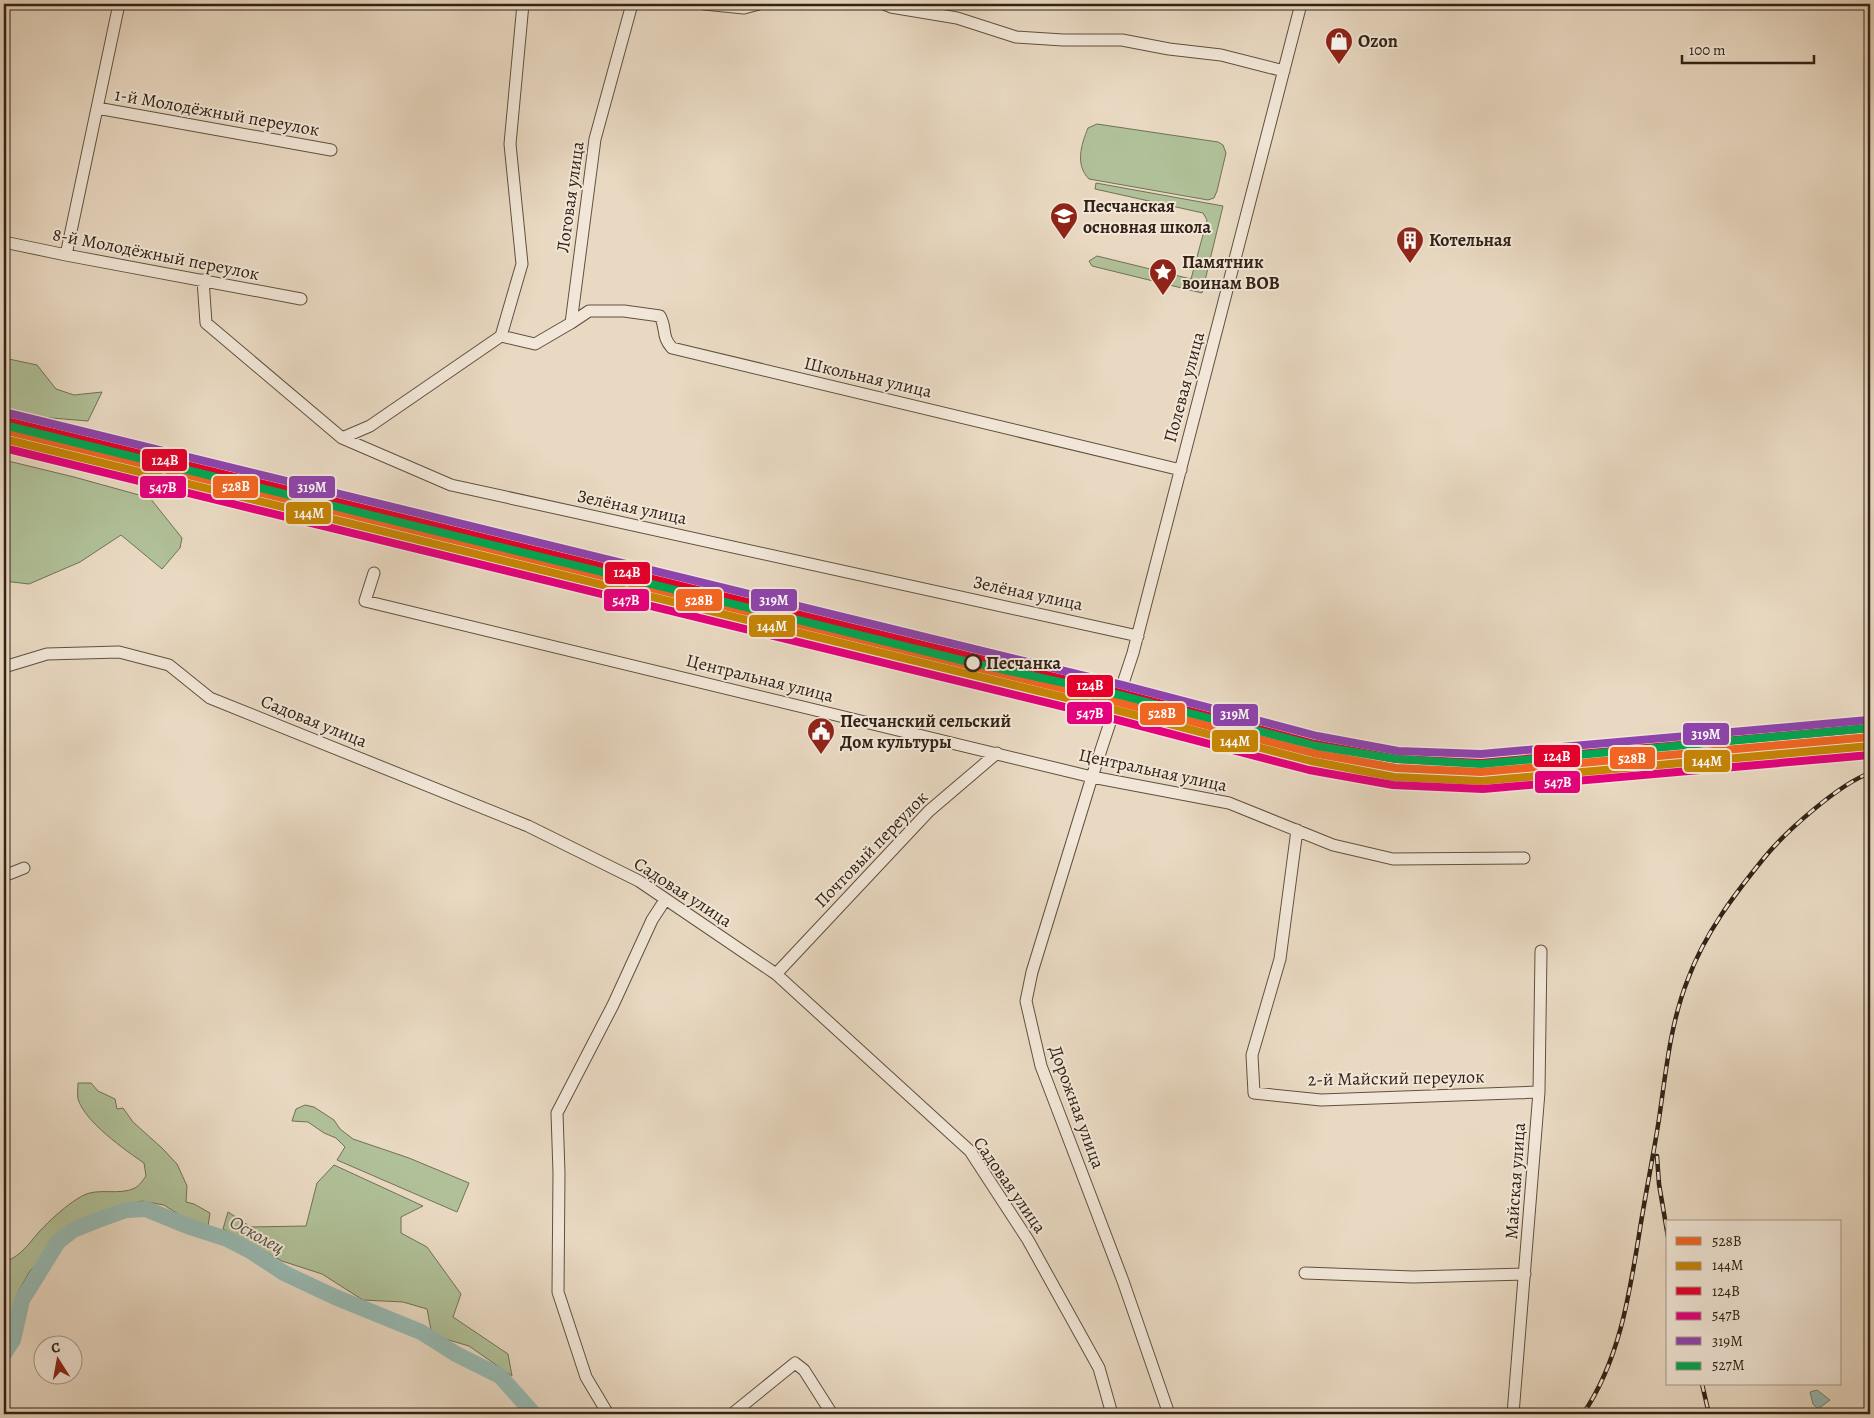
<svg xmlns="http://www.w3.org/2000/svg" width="1874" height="1418" viewBox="0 0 1874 1418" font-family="Alegreya,serif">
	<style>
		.green { fill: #b0c098; stroke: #717156 }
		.water { fill: #97bab3; stroke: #6f7d74 }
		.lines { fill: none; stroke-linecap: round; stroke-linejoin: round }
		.river { stroke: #97bab3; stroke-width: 16 }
		.minor-casing { stroke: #605040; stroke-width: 13 }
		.minor { stroke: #f1e6d7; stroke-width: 11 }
		.rail-casing { stroke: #322215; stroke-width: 4.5 }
		.rail { stroke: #f1e6d7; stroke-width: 2.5; stroke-dasharray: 8; stroke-linecap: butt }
		.rail-1-casing { stroke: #f1e6d7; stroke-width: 11 }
		.rail-2-casing { stroke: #f1e6d7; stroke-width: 11 }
		.rail-3-casing { stroke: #f1e6d7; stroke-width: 11 }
		.rail-4-casing { stroke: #f1e6d7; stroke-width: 11 }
		.rail-5-casing { stroke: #f1e6d7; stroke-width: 11 }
		.rail-6-casing { stroke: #f1e6d7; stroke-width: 11 }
		.rail-1 { stroke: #f26522; stroke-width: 8 }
		.rail-2 { stroke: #c68505; stroke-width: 8 }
		.rail-3 { stroke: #e4002b; stroke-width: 8 }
		.rail-4 { stroke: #e5007d; stroke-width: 8 }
		.rail-5 { stroke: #8e44ad; stroke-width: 8 }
		.rail-6 { stroke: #00a651; stroke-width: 8 }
		.stop-dot { fill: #f1e6d7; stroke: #322215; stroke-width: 2.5 }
		.labels { text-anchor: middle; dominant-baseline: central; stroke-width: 4; stroke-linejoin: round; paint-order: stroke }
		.poi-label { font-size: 18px; font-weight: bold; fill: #322215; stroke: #f1e6d7; text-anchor: start }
		.street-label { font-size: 18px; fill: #322215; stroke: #f1e6d7 }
		.stop-label { font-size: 18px; font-weight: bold; fill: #322215; stroke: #f1e6d7; text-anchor: start }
		.water-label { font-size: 19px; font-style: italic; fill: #505044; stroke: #f1e6d7 }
		.line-badge { stroke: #f1e6d7; stroke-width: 2 }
		.badge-label { font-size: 14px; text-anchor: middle; font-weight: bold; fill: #fff }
	</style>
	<rect width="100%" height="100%" fill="#e9d9c2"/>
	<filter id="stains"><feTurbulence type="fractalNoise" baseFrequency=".004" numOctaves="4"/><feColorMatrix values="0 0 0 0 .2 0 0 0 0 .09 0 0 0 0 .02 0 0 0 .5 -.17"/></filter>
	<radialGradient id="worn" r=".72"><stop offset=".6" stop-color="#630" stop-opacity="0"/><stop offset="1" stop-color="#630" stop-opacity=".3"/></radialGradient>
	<path class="green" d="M 1097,124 L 1218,142 L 1223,145 L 1226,153 L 1217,191 L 1214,198 L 1208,200 L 1089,179 C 1075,165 1081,145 1088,128 Z
		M 1096,183 L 1223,206 L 1202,293 L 1092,266 L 1089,261 L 1097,256 L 1191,279 L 1207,220 L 1203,213 L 1095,189 Z
		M 4,358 L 37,365 L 56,389 L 74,395 L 102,392 L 88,421 L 40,417 L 4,409 Z
		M 4,460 L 74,477 L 150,498 L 182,538 L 180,548 L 162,569 L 121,535 L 80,562 L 29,584 L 4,581 Z
		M 78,1083 L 91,1083 L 98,1091 L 115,1099 L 117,1109 L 123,1108 L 133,1122 L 162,1148 L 177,1164 L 187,1186 L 186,1202 L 194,1204 L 210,1213 L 208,1226 L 186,1219 L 164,1205 L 142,1201 L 116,1207 L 73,1224 L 58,1236 L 44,1256 L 30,1271 L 18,1292 L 10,1336 L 4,1351 L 4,1273 L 7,1261 C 21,1255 28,1245 38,1233 C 50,1220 66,1205 82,1196 C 98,1187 119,1196 135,1188 C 139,1186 143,1180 146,1176 L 144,1163 C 125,1150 85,1122 78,1099 C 77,1094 78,1088 78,1083 Z
		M 305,1105 L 314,1107 L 334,1120 L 340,1129 L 353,1139 L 409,1158 L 469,1183 L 457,1212 L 337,1160 L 345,1147 L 336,1138 L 324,1133 L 308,1122 L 292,1121 L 296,1109 Z
		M 334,1165 L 423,1206 L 401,1217 L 401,1233 L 427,1247 L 461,1294 L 453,1317 L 508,1354 L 512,1376 L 469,1346 L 432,1335 L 427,1309 L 403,1302 L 363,1300 L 322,1274 L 282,1261 L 223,1229 L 228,1212 L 251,1227 L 306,1226 L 317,1183 Z"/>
	<path class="water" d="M 1817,1390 L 1830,1400 L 1818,1409 L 1813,1404 L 1810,1392 Z"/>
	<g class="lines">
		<path class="river" d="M 4,1354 L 13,1340 L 22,1300 L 58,1242 L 73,1230 L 98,1220 L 126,1210 L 146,1209 L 190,1227 L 227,1239 L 252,1252 L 284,1273 L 335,1297 L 421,1332 L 456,1354 L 500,1376 L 534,1414"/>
		<g class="minor-casing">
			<path id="minor" d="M 704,4 L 744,8 L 759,4
				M 884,4 L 891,7 L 957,18 L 1016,37 L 1063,40 L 1122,40 L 1169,49 L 1221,55 L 1284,71
				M 97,108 L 331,150
				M 4,242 L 66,255 L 301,299
				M 66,255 L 119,4
				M 203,280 L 206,323 L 342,438 L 451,485 L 1138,636
				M 571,323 L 589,311 L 624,311 L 660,316 C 667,329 661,336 672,348 L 1181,470
				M 501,336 L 535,344 L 571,323 L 595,139 L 632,4
				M 342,438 L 370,426 L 501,336 L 522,264 L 510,144 L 523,4
				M 374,573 L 365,601 L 1092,777 L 1229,803 L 1333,845 L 1393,859 L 1524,858
				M 4,667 L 47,654 L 119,652 L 169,665 L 210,698 L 528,826 L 639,881 L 776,974 L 970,1151 L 1028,1240 L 1099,1368 L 1112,1414
				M 1297,830 L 1280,959 L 1252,1055 L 1254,1093 L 1321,1100 L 1539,1092
				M 4,876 L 24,868
				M 776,974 L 929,811 L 997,753
				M 1305,1273 L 1413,1277 L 1525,1274
				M 608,1414 L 586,1377 L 558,1292 L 559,1173 L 557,1113 L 613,1005 L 652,920 L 665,900
				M 732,1414 L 795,1363 L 804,1370 L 832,1414
				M 1169,1414 L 1123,1281 L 1041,1066 L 1026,1001 L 1032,972 L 1092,777 L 1133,653 L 1301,4
				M 1513,1414 L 1539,1092 L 1541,951"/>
		</g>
		<use href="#minor" class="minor"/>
		<g class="rail-casing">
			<path id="rail" d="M 1657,1156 L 1659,1184 L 1668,1237
				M 1702,1384 L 1709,1414
				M 1583,1414 C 1619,1361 1629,1297 1639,1235 C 1645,1196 1653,1158 1659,1119 C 1666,1072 1670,1024 1688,979 C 1705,933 1734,895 1764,858 C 1785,832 1839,784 1870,773"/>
		</g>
		<use href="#rail" class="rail"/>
		<g class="rail-1-casing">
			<path id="rail-1" d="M 4,430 L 1118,702 L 1313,753 L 1396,768 L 1481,772 L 1870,737"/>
		</g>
		<g class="rail-2-casing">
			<path id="rail-2" d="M 4,439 L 1116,710 L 1311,761 L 1394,777 L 1482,781 L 1870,746"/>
		</g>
		<g class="rail-3-casing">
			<path id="rail-3" d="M 6,421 L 1120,693 L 1315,744 L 1397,759 L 1481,763 L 1869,728"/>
		</g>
		<g class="rail-4-casing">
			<path id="rail-4" d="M 4,448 L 1114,719 L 1309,770 L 1393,785 L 1483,789 L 1870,755"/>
		</g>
		<g class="rail-5-casing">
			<path id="rail-5" d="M 8,413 L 1122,685 L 1317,736 L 1398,751 L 1481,754 L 1868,720"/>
		</g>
		<g class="rail-6-casing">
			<path id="rail-6" d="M 4,425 L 973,663 L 1120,695 L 1317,746 L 1396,759 L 1481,764 L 1870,728"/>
		</g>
		<use href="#rail-1" class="rail-1"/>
		<use href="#rail-2" class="rail-2"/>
		<use href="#rail-3" class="rail-3"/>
		<use href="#rail-4" class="rail-4"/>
		<use href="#rail-5" class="rail-5"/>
		<use href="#rail-6" class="rail-6"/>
	</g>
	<defs>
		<g id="shop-pin" transform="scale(1.4375)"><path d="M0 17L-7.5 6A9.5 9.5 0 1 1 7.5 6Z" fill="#8f2418" stroke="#f1e6d7"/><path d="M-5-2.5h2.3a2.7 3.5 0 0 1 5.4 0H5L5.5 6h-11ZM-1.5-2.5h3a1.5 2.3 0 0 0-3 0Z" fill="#fff"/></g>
		<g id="school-pin" transform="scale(1.4375)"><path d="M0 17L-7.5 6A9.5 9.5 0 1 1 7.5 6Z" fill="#8f2418" stroke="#f1e6d7"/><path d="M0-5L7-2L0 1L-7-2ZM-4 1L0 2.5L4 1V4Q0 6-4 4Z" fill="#fff"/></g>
		<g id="building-pin" transform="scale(1.4375)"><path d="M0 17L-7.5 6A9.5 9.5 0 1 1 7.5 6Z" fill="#8f2418" stroke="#f1e6d7"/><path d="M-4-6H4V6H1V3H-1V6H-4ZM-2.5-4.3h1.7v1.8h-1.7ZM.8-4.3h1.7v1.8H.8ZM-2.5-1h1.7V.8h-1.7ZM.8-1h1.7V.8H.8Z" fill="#fff"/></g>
		<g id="sight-pin" transform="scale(1.4375)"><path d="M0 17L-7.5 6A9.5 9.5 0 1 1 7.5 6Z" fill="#8f2418" stroke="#f1e6d7"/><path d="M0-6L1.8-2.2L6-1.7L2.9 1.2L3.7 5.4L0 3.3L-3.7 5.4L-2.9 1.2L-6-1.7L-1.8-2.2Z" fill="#fff"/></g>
		<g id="civic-pin" transform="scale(1.4375)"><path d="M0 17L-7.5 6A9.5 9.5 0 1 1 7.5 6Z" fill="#8f2418" stroke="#f1e6d7"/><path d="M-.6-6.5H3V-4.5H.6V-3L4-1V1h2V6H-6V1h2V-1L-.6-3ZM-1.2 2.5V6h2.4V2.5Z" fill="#fff"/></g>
	</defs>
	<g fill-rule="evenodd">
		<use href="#shop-pin" x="1339" y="41"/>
		<use href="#school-pin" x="1064" y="216"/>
		<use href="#building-pin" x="1410" y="240"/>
		<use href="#sight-pin" x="1163" y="272"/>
		<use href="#civic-pin" x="821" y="731"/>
	</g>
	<circle class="stop-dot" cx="973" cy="663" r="8"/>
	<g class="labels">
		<g class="poi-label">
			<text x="1358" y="41">Ozon</text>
			<text x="1083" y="206">Песчанская<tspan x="1083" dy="21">основная школа</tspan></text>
			<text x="1429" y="240">Котельная</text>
			<text x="1182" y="262">Памятник<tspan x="1182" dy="21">воинам ВОВ</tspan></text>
			<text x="840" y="721">Песчанский сельский<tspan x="840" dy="21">Дом культуры</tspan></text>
		</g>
		<g class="street-label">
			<text transform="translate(217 112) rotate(10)">1-й Молодёжный переулок</text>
			<text transform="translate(570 197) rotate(-82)">Логовая улица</text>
			<text transform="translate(156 254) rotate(11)">8-й Молодёжный переулок</text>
			<text transform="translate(868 377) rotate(13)">Школьная улица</text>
			<text transform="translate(1184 387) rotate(-75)">Полевая улица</text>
			<text transform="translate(632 507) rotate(12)">Зелёная улица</text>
			<text transform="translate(1028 593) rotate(12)">Зелёная улица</text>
			<text transform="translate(760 678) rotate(14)">Центральная улица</text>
			<text transform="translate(314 721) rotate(22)">Садовая улица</text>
			<text transform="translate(1153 770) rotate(12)">Центральная улица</text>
			<text transform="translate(871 849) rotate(-46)">Почтовый переулок</text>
			<text transform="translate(683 892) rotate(33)">Садовая улица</text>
			<text transform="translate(1396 1078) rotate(-1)">2-й Майский переулок</text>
			<text transform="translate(1077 1107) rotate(70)">Дорожная улица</text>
			<text transform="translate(1515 1181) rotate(-86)">Майская улица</text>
			<text transform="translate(1010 1185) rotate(55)">Садовая улица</text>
		</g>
		<g class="stop-label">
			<text x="986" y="663">Песчанка</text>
		</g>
		<g class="water-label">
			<text transform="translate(257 1235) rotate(29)">Осколец</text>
		</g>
	</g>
	<g class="line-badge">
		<rect x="141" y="448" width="47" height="24" rx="5" fill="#e4002b"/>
		<rect x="212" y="475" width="47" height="24" rx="5" fill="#f26522"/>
		<rect x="139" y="475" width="48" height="24" rx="5" fill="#e5007d"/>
		<rect x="288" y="475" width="48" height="24" rx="5" fill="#8e44ad"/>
		<rect x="285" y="501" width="47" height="24" rx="5" fill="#c68505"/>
		<rect x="604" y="561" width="47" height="24" rx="5" fill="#e4002b"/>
		<rect x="675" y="588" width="48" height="24" rx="5" fill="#f26522"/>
		<rect x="603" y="588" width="47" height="24" rx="5" fill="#e5007d"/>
		<rect x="750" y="588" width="48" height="24" rx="5" fill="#8e44ad"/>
		<rect x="748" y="614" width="48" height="24" rx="5" fill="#c68505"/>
		<rect x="1066" y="674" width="48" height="24" rx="5" fill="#e4002b"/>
		<rect x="1066" y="701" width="47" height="24" rx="5" fill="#e5007d"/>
		<rect x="1139" y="702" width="47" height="24" rx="5" fill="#f26522"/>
		<rect x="1212" y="703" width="47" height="24" rx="5" fill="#8e44ad"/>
		<rect x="1682" y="722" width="48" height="24" rx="5" fill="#8e44ad"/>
		<rect x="1211" y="729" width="48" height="24" rx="5" fill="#c68505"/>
		<rect x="1533" y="744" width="48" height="24" rx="5" fill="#e4002b"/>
		<rect x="1609" y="746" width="47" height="24" rx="5" fill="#f26522"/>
		<rect x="1683" y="749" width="48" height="24" rx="5" fill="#c68505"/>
		<rect x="1534" y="770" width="47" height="24" rx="5" fill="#e5007d"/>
	</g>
	<g class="badge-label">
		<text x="165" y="465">124В</text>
		<text x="236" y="491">528В</text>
		<text x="163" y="492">547В</text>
		<text x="312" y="492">319М</text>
		<text x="309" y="518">144М</text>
		<text x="627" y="577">124В</text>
		<text x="699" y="605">528В</text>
		<text x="626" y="605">547В</text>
		<text x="774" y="605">319М</text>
		<text x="772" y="631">144М</text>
		<text x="1090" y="690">124В</text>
		<text x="1090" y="718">547В</text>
		<text x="1162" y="718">528В</text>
		<text x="1235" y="719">319М</text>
		<text x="1706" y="739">319М</text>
		<text x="1235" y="746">144М</text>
		<text x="1557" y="761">124В</text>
		<text x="1632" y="763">528В</text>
		<text x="1707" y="766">144М</text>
		<text x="1558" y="787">547В</text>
	</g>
	<rect width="1874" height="1418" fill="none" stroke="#e9d9c2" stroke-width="20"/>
	<rect x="5" y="5" width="1864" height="1408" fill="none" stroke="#322215" stroke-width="2.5"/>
	<rect x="10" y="10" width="1854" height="1398" fill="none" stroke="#322215"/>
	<rect x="1666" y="1220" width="175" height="165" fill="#f1e6d7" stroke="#a59889"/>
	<rect x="1676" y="1237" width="25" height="8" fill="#f26522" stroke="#a59889"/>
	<text x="1712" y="1246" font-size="15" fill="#322215">528В</text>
	<rect x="1676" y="1262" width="25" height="8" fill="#c68505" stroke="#a59889"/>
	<text x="1712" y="1270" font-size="15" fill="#322215">144М</text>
	<rect x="1676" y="1287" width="25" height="8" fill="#e4002b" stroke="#a59889"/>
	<text x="1712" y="1296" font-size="15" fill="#322215">124В</text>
	<rect x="1676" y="1312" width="25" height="8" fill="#e5007d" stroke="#a59889"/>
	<text x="1712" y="1320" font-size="15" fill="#322215">547В</text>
	<rect x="1676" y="1337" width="25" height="8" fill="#8e44ad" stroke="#a59889"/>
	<text x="1712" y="1346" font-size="15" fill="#322215">319М</text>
	<rect x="1676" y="1362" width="25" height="8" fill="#00a651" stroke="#a59889"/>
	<text x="1712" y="1370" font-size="15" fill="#322215">527М</text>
	<g transform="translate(58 1360) rotate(349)"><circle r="24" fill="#f1e6d7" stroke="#a59889"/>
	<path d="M0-4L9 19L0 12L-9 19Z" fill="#8f2418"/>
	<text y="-8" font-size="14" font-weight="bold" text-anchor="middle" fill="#322215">С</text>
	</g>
	<path d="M1682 55v8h132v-8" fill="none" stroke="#322215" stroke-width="2.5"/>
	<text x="1689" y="55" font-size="15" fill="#322215" stroke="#f1e6d7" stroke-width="4" paint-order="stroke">100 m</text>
	<rect width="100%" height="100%" filter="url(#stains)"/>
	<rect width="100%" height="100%" fill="url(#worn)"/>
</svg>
